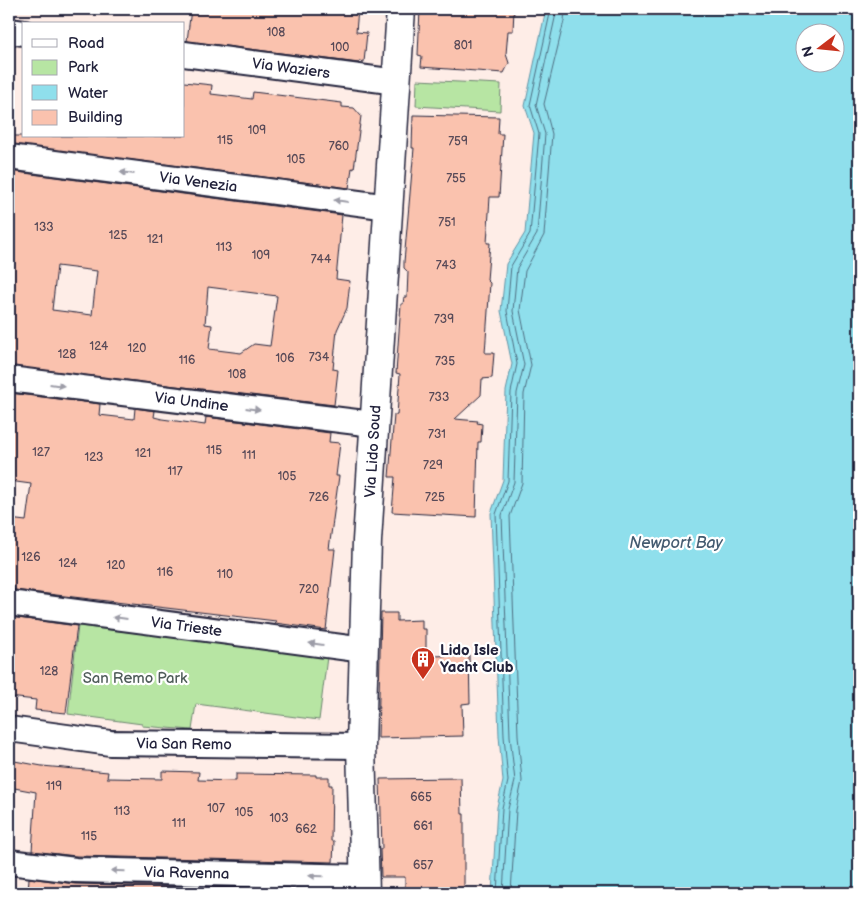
<svg xmlns="http://www.w3.org/2000/svg" width="868" height="902" viewBox="0 0 868 902" font-family="'Balsamiq Sans',sans-serif">
	<style>
		.green { fill: #b7e5a3; stroke: #6c846f }
		.water { fill: #8fdfec; stroke: #6393a5; fill-rule: evenodd }
		.lines { fill: none; stroke-linecap: round; stroke-linejoin: round }
		.shore { stroke: #4e6e82; stroke-width: 1 }
		.building { fill: #fac2ae; stroke: #22223b; fill-rule: evenodd }
		.street-casing { stroke: #22223b; stroke-width: 28 }
		.secondary-casing { stroke: #22223b; stroke-width: 31 }
		.street { stroke: #fff; stroke-width: 24 }
		.secondary { stroke: #fff; stroke-width: 28 }
		.oneway { fill: #9c9ca7 }
		.labels { text-anchor: middle; dominant-baseline: central; stroke-width: 4.5; stroke-linejoin: round; paint-order: stroke }
		.number-label { font-size: 12px; fill: #584a58 }
		.street-label { font-size: 15px; fill: #22223b; stroke: #fff }
		.poi-label { font-size: 15px; font-weight: bold; fill: #22223b; stroke: #fff; text-anchor: start }
		.park-label { font-size: 15px; fill: #4f5c5a; stroke: #fff }
		.water-label { font-size: 16px; font-style: italic; fill: #435b70; stroke: #fff }
	</style>
	<rect width="100%" height="100%" fill="#feede7"/>
	<filter id="ink" filterUnits="userSpaceOnUse"><feTurbulence type="fractalNoise" baseFrequency=".02" numOctaves="2"/><feDisplacementMap in="SourceGraphic" scale="10" xChannelSelector="R" yChannelSelector="G"/><feConvolveMatrix kernelMatrix="1 2 1 2 8 2 1 2 1" color-interpolation-filters="sRGB"/></filter>
	<g filter="url(#ink)">
		<path class="green" d="M 417,80 L 501,84 L 500,111 L 416,106 Z
			M 78,626 L 187,639 L 188,637 L 204,641 L 327,657 L 319,720 L 196,704 L 192,730 L 142,726 L 142,724 L 68,714 Z"/>
		<path class="water" d="M 546,9 L 859,9 L 859,893 L 492,893 L 497,807 L 503,781 L 499,736 L 491,513 L 503,480 L 506,391 L 512,364 L 501,311 L 506,264 L 525,233 L 534,133 L 525,106 ZM 806,32 L 836,32 L 836,62 L 806,62 Z"/>
		<g class="lines">
			<path class="shore" d="M 497,893 L 502,808 L 508,781 L 504,736 L 496,514 L 508,481 L 511,392 L 517,364 L 507,311 L 511,266 L 530,234 L 539,134 L 530,105 L 551,9
				M 503,893 L 508,809 L 515,781 L 510,736 L 502,515 L 514,482 L 517,393 L 524,365 L 513,311 L 517,268 L 537,234 L 545,134 L 536,105 L 557,9
				M 511,893 L 516,810 L 522,781 L 518,735 L 510,516 L 522,483 L 524,394 L 531,365 L 520,310 L 525,271 L 544,235 L 552,134 L 544,104 L 564,21 L 565,9"/>
		</g>
		<path class="building" d="M 191,9 L 358,9 L 356,32 L 367,33 L 364,62 L 360,61 L 359,63 L 187,41 Z
			M 420,9 L 514,9 L 513,31 L 508,31 L 506,54 L 509,63 L 504,73 L 421,67 L 422,56 L 418,55 Z
			M 184,82 L 212,85 L 211,94 L 252,99 L 253,92 L 342,103 L 342,107 L 354,108 L 361,116 L 354,169 L 352,168 L 349,188 L 9,144 L 9,136 L 184,136 Z
			M 413,115 L 499,117 L 498,134 L 503,134 L 499,197 L 490,197 L 487,243 L 490,243 L 487,280 L 490,283 L 485,353 L 494,353 L 492,378 L 482,379 L 481,395 L 455,419 L 478,421 L 477,423 L 482,424 L 481,442 L 478,442 L 476,517 L 392,512 L 395,477 L 389,477 L 394,415 L 397,415 L 400,374 L 396,373 L 401,304 L 403,304 L 404,297 L 407,297 L 408,272 L 404,268 L 404,262 L 414,148 L 412,148 Z
			M 9,171 L 342,215 L 336,279 L 350,281 L 347,308 L 337,330 L 333,369 L 338,370 L 334,405 L 9,366 ZM 57,266 L 97,271 L 92,315 L 52,310 ZM 208,287 L 277,296 L 270,346 L 254,344 L 241,353 L 209,349 L 212,325 L 205,324 Z
			M 9,393 L 100,404 L 99,415 L 134,419 L 135,408 L 155,411 L 154,417 L 162,419 L 205,425 L 206,417 L 330,433 L 329,442 L 340,443 L 336,476 L 339,476 L 329,549 L 335,549 L 326,630 L 275,623 L 276,621 L 14,590 L 14,586 L 9,586 L 9,519 L 26,521 L 31,484 L 9,481 Z
			M 381,613 L 397,613 L 397,621 L 422,620 L 422,629 L 426,629 L 426,653 L 432,653 L 432,656 L 469,655 L 470,703 L 462,704 L 463,736 L 378,738 Z
			M 10,617 L 77,626 L 66,713 L 35,710 L 36,700 L 9,697 Z
			M 9,760 L 42,766 L 108,772 L 107,778 L 162,779 L 162,771 L 199,772 L 198,780 L 236,781 L 236,774 L 316,775 L 316,777 L 329,777 L 329,785 L 332,785 L 331,841 L 334,841 L 333,862 L 76,856 L 32,851 L 36,792 L 9,787 Z
			M 461,778 L 462,814 L 464,814 L 464,893 L 405,893 L 405,877 L 381,877 L 380,849 L 382,849 L 380,779 Z
			M 29,878 L 75,884 L 285,889 L 285,893 L 28,893 Z"/>
		<g class="lines">
			<g class="street-casing">
				<g id="street">
					<path d="M 9,31 L 24,33"/>
					<path id="s1" d="M 184,54 L 397,82"/>
					<path id="s2" d="M 9,157 L 389,207"/>
					<path id="s3" d="M 9,379 L 373,424"/>
					<path id="s4" d="M 9,603 L 364,650"/>
					<path id="s5" d="M 9,729 L 110,743 L 361,746"/>
					<path id="s6" d="M 9,862 L 75,870 L 364,877"/>
				</g>
			</g>
			<g class="secondary-casing">
				<g id="secondary">
					<path id="s7" d="M 365,893 L 361,746 L 367,541 L 401,9"/>
				</g>
			</g>
			<use href="#street" class="street"/>
			<use href="#secondary" class="secondary"/>
		</g>
		<defs><path id="oneway-solid" d="M-6-.8H1V-3.2L6.5 0L1 3.2V.8H-6Z" transform="scale(1.25)"/></defs>
		<g class="oneway">
			<use href="#oneway-solid" transform="translate(127 173) rotate(-173)"/>
			<use href="#oneway-solid" transform="translate(341 201) rotate(-173)"/>
			<use href="#oneway-solid" transform="translate(57 385) rotate(7)"/>
			<use href="#oneway-solid" transform="translate(253 409) rotate(7)"/>
			<use href="#oneway-solid" transform="translate(120 618) rotate(-173)"/>
			<use href="#oneway-solid" transform="translate(316 644) rotate(-173)"/>
			<use href="#oneway-solid" transform="translate(118 871) rotate(-179)"/>
			<use href="#oneway-solid" transform="translate(316 876) rotate(-179)"/>
		</g>
	</g>
	<defs>
		<g id="building-pin" transform="scale(1.25)"><path d="M0 17L-7.5 6A9.5 9.5 0 1 1 7.5 6Z" fill="#c8321e" stroke="#fff"/><path d="M-4-6H4V6H1V3H-1V6H-4ZM-2.5-4.3h1.7v1.8h-1.7ZM.8-4.3h1.7v1.8H.8ZM-2.5-1h1.7V.8h-1.7ZM.8-1h1.7V.8H.8Z" fill="#fff"/></g>
	</defs>
	<g fill-rule="evenodd">
		<use href="#building-pin" x="423" y="659"/>
	</g>
	<g class="labels">
		<g class="number-label">
			<text x="276" y="32">108</text>
			<text x="463" y="45">801</text>
			<text x="340" y="47">100</text>
			<text x="257" y="130">109</text>
			<text x="225" y="140">115</text>
			<text x="458" y="141">759</text>
			<text x="339" y="146">760</text>
			<text x="296" y="159">105</text>
			<text x="456" y="178">755</text>
			<text x="447" y="222">751</text>
			<text x="44" y="227">133</text>
			<text x="118" y="235">125</text>
			<text x="155" y="239">121</text>
			<text x="224" y="247">113</text>
			<text x="261" y="255">109</text>
			<text x="321" y="259">744</text>
			<text x="446" y="265">743</text>
			<text x="444" y="319">739</text>
			<text x="99" y="346">124</text>
			<text x="137" y="348">120</text>
			<text x="67" y="354">128</text>
			<text x="319" y="357">734</text>
			<text x="285" y="358">106</text>
			<text x="187" y="360">116</text>
			<text x="445" y="361">735</text>
			<text x="237" y="374">108</text>
			<text x="439" y="397">733</text>
			<text x="437" y="434">731</text>
			<text x="214" y="450">115</text>
			<text x="41" y="452">127</text>
			<text x="143" y="453">121</text>
			<text x="249" y="455">111</text>
			<text x="94" y="457">123</text>
			<text x="433" y="465">729</text>
			<text x="175" y="471">117</text>
			<text x="287" y="476">105</text>
			<text x="319" y="497">726</text>
			<text x="435" y="497">725</text>
			<text x="31" y="557">126</text>
			<text x="68" y="563">124</text>
			<text x="116" y="565">120</text>
			<text x="165" y="572">116</text>
			<text x="225" y="574">110</text>
			<text x="309" y="589">720</text>
			<text x="49" y="671">128</text>
			<text x="54" y="786">119</text>
			<text x="421" y="797">665</text>
			<text x="216" y="808">107</text>
			<text x="122" y="811">113</text>
			<text x="244" y="812">105</text>
			<text x="279" y="818">103</text>
			<text x="179" y="823">111</text>
			<text x="423" y="826">661</text>
			<text x="306" y="829">662</text>
			<text x="89" y="836">115</text>
			<text x="423" y="865">657</text>
		</g>
		<g class="street-label">
			<text stroke="none"><textPath href="#s1" startOffset="108">Via Waziers</textPath></text>
			<text stroke="none"><textPath href="#s2" startOffset="191">Via Venezia</textPath></text>
			<text stroke="none"><textPath href="#s3" startOffset="184">Via Undine</textPath></text>
			<text stroke="none"><textPath href="#s7" startOffset="442">Via Lido Soud</textPath></text>
			<text stroke="none"><textPath href="#s4" startOffset="179">Via Trieste</textPath></text>
			<text stroke="none"><textPath href="#s5" startOffset="176">Via San Remo</textPath></text>
			<text stroke="none"><textPath href="#s6" startOffset="178">Via Ravenna</textPath></text>
		</g>
		<g class="poi-label">
			<text x="440" y="650">Lido Isle<tspan x="440" dy="17">Yacht Club</tspan></text>
		</g>
		<g class="park-label">
			<text x="135" y="678">San Remo Park</text>
		</g>
		<g class="water-label">
			<text x="676" y="543">Newport Bay</text>
		</g>
	</g>
	<rect width="868" height="902" fill="none" stroke="#fff" stroke-width="30"/>
	<rect x="15" y="15" width="838" height="872" fill="none" stroke="#22223b" stroke-width="2" filter="url(#ink)"/>
	<rect x="22" y="22" width="162" height="115" fill="#ffffff" stroke="#a7a7b1"/>
	<rect x="32" y="39" width="25" height="8" fill="#ffffff" stroke="#a7a7b1"/>
	<text x="68" y="48" font-size="15" fill="#22223b">Road</text>
	<rect x="32" y="60" width="25" height="15" fill="#b7e5a3" stroke="#a7a7b1"/>
	<text x="68" y="72" font-size="15" fill="#22223b">Park</text>
	<rect x="32" y="85" width="25" height="15" fill="#8fdfec" stroke="#a7a7b1"/>
	<text x="68" y="98" font-size="15" fill="#22223b">Water</text>
	<rect x="32" y="110" width="25" height="15" fill="#fac2ae" stroke="#a7a7b1"/>
	<text x="68" y="122" font-size="15" fill="#22223b">Building</text>
	<g transform="translate(820 48) rotate(254)"><circle r="24" fill="#ffffff" stroke="#a7a7b1"/>
	<path d="M0-4L9 19L0 12L-9 19Z" fill="#c8321e"/>
	<text y="-8" font-size="14" font-weight="bold" text-anchor="middle" fill="#22223b">N</text>
	</g>
</svg>
